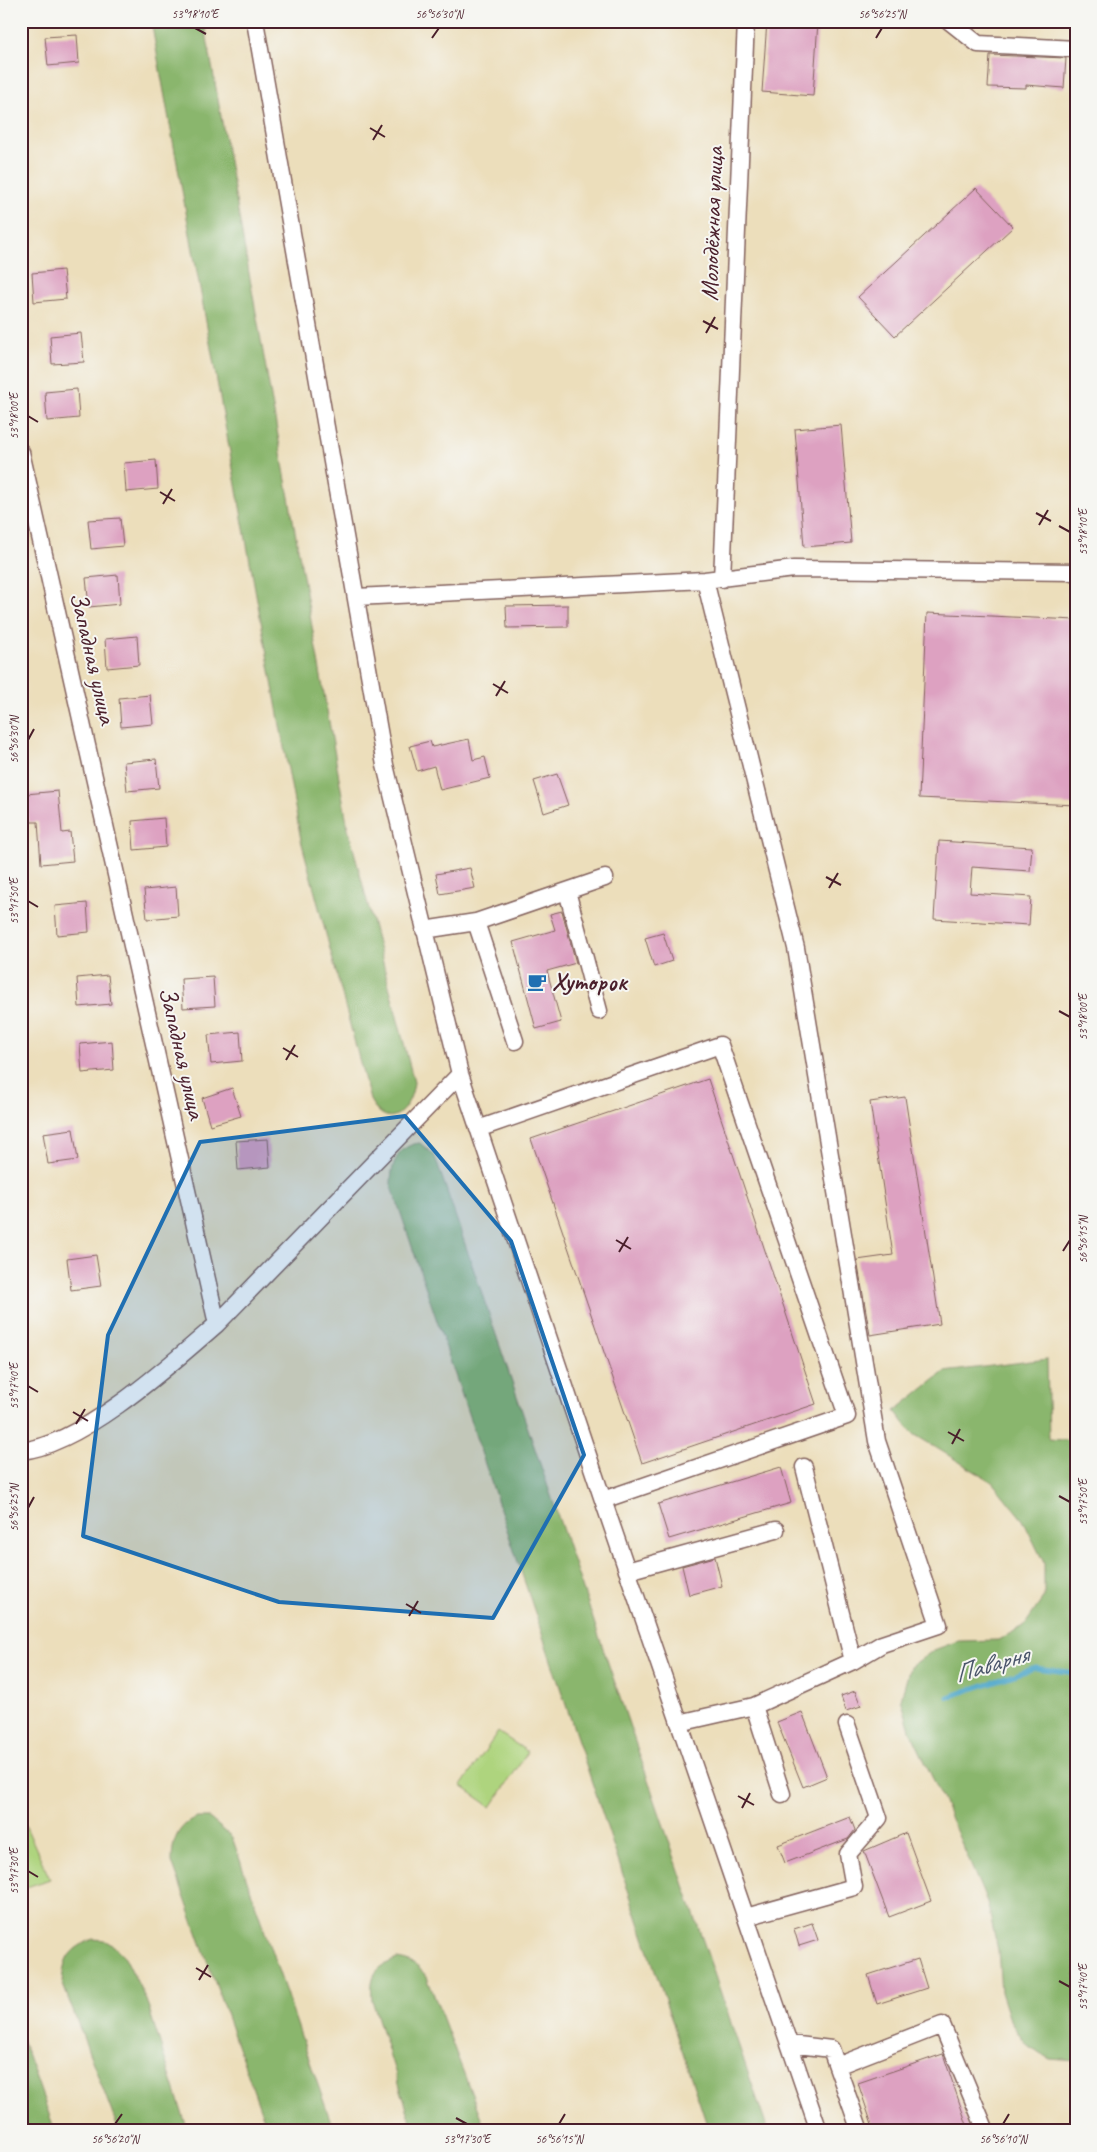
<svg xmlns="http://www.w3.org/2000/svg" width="1097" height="2152" viewBox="0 0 1097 2152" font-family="Caveat,sans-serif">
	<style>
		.green { fill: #aed47e; stroke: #7c7a54 }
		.forest { fill: #8ab66d; stroke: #6a6a4c }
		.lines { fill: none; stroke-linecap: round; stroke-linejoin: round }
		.stream { stroke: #4ba6c9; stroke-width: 5 }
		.building { fill: #dda1c1 }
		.minor-casing { stroke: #83625d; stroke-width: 19 }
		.minor { stroke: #fff; stroke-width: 16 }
		.marked { fill: #1f6fb2; fill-opacity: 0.2; stroke: #1f6fb2; stroke-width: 4; stroke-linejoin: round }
		.ticks { fill: none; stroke: #4a1f2b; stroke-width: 2 }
		.labels { text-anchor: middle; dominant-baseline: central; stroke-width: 4; stroke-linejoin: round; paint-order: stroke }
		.street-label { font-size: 25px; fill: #4a1f2b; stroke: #f6f6f2 }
		.poi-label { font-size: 25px; font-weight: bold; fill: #4a1f2b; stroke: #f6f6f2; text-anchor: start }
		.water-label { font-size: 26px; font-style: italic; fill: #4a556a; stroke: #f6f6f2 }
		.neatline { fill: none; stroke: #4a1f2b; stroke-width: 2 }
		.ticks-label { font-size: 12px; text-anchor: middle; fill: #4a1f2b }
	</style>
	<rect width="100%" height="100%" fill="#f6f6f2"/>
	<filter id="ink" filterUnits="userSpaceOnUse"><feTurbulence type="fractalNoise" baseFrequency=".02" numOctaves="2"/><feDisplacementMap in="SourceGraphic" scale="10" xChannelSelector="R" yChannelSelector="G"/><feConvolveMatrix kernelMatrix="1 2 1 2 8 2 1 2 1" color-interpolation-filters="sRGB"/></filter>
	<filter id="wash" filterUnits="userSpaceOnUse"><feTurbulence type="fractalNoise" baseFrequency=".0096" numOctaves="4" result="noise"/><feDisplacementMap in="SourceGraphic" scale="20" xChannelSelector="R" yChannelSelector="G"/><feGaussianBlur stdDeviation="1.12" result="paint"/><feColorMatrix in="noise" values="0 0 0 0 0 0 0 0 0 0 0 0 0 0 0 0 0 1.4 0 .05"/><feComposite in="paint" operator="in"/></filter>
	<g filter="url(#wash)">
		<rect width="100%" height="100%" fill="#ecdebb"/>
		<path class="green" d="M 498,1732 L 528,1752 L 491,1807 L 461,1786 Z
			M 21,1816 L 50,1879 L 21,1889 Z"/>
		<path class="forest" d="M 151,21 L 204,21 L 348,828 L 414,1082 C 411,1110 389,1134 370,1100 L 301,840 Z
			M 420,1143 L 434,1155 L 438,1165 L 768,2131 L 709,2131 L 391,1184 C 391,1164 398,1145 420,1143 Z
			M 1047,1359 L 1049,1439 L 1076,1441 L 1076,2061 L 1050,2059 L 1030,2048 L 1011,2023 L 1001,1992 L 998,1950 L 987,1902 L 941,1796 L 910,1730 L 901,1699 L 910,1667 L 934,1650 L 958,1641 L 998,1640 L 1024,1626 L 1044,1597 L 1044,1563 L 1023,1520 L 992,1482 L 912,1433 L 895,1411 L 944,1372 Z
			M 197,1818 L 209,1818 L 232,1837 L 334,2131 L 268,2131 L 172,1862 C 172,1842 177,1825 197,1818 Z
			M 93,1939 L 104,1940 L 114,1946 L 125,1957 L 146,2000 L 188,2131 L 119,2131 L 62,1982 C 64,1957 70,1949 93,1939 Z
			M 397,1959 C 412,1961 418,1966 427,1977 L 486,2131 L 414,2131 L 372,2000 C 370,1975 374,1968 397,1959 Z
			M 21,2036 L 55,2131 L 21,2131 Z"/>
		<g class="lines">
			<path class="stream" d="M 948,1697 L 1035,1668 L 1076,1673"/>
		</g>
		<g id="blocks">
			<path class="building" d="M 767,21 L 818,21 L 813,96 L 762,92 Z
				M 77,35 L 79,63 L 48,66 L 45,37 Z
				M 990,55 L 1066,58 L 1064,88 L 1026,85 L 1026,88 L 988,87 Z
				M 976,188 L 1013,227 L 895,336 L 858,297 Z
				M 63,270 L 66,299 L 34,302 L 32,273 Z
				M 81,333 L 84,362 L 52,364 L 50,336 Z
				M 77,389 L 79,418 L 47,421 L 45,392 Z
				M 841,425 L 851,543 L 804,547 L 795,429 Z
				M 156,460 L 158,489 L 126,492 L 124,463 Z
				M 120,518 L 123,546 L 91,549 L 88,520 Z
				M 118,575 L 120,604 L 89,607 L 86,578 Z
				M 568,605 L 568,627 L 507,628 L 506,606 Z
				M 927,613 L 1076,620 L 1076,805 L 919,798 Z
				M 137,636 L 139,665 L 107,668 L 105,639 Z
				M 150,695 L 153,724 L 121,727 L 119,698 Z
				M 469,739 L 473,760 L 485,757 L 490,778 L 440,790 L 434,766 L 417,771 L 410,746 L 430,741 L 432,747 Z
				M 156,759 L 159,788 L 127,791 L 124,762 Z
				M 557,774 L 568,805 L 544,813 L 534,781 Z
				M 58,791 L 62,833 L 70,832 L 73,861 L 41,864 L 38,822 L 29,822 L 26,794 Z
				M 164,818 L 166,847 L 134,850 L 132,821 Z
				M 939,841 L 1032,847 L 1030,871 L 972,867 L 970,893 L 1031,897 L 1029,925 L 934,919 Z
				M 470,868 L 475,888 L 440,894 L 436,874 Z
				M 176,887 L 178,916 L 147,919 L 144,890 Z
				M 87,903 L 89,932 L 57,935 L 55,906 Z
				M 562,911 L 576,963 L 547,971 L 561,1022 L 536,1029 L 513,942 L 555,930 L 550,914 Z
				M 663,933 L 672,961 L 654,967 L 645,938 Z
				M 108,975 L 111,1004 L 79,1007 L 77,978 Z
				M 213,977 L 215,1006 L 183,1008 L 181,979 Z
				M 240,1032 L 242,1061 L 211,1064 L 208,1035 Z
				M 112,1041 L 114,1070 L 82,1073 L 80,1044 Z
				M 708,1079 L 816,1404 L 642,1463 L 531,1139 Z
				M 232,1088 L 241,1116 L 210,1125 L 202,1098 Z
				M 905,1097 L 940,1324 L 870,1335 L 857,1260 L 893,1255 L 870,1102 Z
				M 73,1129 L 78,1160 L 48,1164 L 43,1133 Z
				M 268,1139 L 270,1167 L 238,1170 L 236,1141 Z
				M 96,1255 L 101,1286 L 71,1290 L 67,1259 Z
				M 781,1467 L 791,1503 L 669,1539 L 658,1504 Z
				M 715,1557 L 722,1586 L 689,1595 L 682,1566 Z
				M 855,1691 L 861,1706 L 846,1711 L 841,1696 Z
				M 802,1712 L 827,1777 L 803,1787 L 777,1722 Z
				M 850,1817 L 855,1830 L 848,1839 L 785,1863 L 778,1845 Z
				M 906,1833 L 931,1901 L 889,1917 L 864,1851 Z
				M 812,1923 L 818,1940 L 799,1946 L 794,1929 Z
				M 918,1959 L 927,1988 L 877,2004 L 868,1975 Z
				M 943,2054 L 969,2131 L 874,2131 L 858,2083 Z"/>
		</g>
	</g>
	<g filter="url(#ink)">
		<use href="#blocks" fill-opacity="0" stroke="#83625d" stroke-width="1"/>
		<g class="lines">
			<g class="minor-casing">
				<path id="minor" d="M 255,21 L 385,765 L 460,1074 L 603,1500 L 819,2131
					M 949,21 L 978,44 L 1076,49
					M 21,452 L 217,1324 L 460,1074
					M 722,579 L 746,21
					M 356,597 L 705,580 L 794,569 L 1076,572
					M 567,891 L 599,1011
					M 476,922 L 605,878
					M 424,930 L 476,922 L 515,1041
					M 478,1129 L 720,1045 L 847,1416 L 603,1500
					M 21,1451 C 82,1445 171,1364 217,1324
					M 804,1467 L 853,1661
					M 627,1571 L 776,1530
					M 754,1706 L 782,1794
					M 679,1723 L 754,1706 L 853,1661 L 882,1644 L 939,1625 L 877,1441 L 796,948 L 705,580
					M 746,1917 L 854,1887 L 848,1854 L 879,1818 L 847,1725
					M 790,2044 L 831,2049 L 837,2066
					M 860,2131 L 837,2066 L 942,2025 L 986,2131"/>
			</g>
			<use href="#minor" class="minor"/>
		</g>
	</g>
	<path class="marked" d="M 405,1116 L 511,1241 L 584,1455 L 493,1618 L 279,1602 L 83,1536 L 108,1335 L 200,1142 Z"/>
	<path class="ticks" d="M 195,28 L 206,34M 432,38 L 439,28M 876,38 L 882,28M 370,128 L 385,137M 373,140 L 382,125M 703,321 L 718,329M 706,333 L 715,317M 28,416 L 38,422M 160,492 L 175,501M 163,504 L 172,489M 1036,513 L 1051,521M 1039,525 L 1048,510M 1059,526 L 1070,532M 493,684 L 508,693M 496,696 L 505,681M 28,740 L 34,729M 826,877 L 841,885M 829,888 L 838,873M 28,901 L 38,907M 1059,1011 L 1070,1017M 283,1048 L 298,1057M 286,1060 L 295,1045M 616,1240 L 631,1249M 1063,1251 L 1070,1240M 619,1252 L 628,1237M 28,1386 L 38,1392M 73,1412 L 88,1421M 76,1424 L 85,1409M 948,1432 L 964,1441M 952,1444 L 960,1429M 1059,1496 L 1070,1502M 28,1508 L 34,1497M 406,1604 L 421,1613M 409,1616 L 418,1601M 738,1796 L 754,1805M 742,1808 L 750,1793M 28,1871 L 38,1877M 196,1968 L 211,1977M 199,1980 L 208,1965M 1059,1981 L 1070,1987M 456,2118 L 467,2124M 115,2124 L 122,2114M 559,2124 L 565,2114M 1003,2124 L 1009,2114"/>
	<defs>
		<g id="cafe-bare" transform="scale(1.5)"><path d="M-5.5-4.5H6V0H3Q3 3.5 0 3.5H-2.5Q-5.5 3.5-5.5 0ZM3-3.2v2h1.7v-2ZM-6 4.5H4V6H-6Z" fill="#1f6fb2" stroke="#f6f6f2" stroke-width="2.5" paint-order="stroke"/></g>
	</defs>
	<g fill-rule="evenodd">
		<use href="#cafe-bare" x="537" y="982"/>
	</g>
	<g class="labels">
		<g class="street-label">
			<text transform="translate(712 224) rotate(-88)">Молодёжная улица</text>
			<text transform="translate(93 658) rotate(77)">Западная улица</text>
			<text transform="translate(182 1053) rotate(77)">Западная улица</text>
		</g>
		<g class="poi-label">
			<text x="552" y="982">Хуторок</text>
		</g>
		<g class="water-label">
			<text transform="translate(991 1664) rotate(-16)">Паварня</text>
		</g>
	</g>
	<rect width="1097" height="2152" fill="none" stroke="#f6f6f2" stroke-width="55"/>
	<rect x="28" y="28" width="1042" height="2096" class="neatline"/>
	<g class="ticks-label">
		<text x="195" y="18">53°18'10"E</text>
		<text x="439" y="18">56°56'30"N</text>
		<text x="882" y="18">56°56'25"N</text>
		<text transform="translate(14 416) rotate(-90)" y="4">53°18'00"E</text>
		<text transform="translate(1083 532) rotate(-90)" y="4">53°18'10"E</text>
		<text transform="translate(14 740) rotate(-90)" y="4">56°56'30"N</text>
		<text transform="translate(14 901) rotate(-90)" y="4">53°17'50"E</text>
		<text transform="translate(1083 1017) rotate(-90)" y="4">53°18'00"E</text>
		<text transform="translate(1083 1240) rotate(-90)" y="4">56°56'15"N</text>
		<text transform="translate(14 1386) rotate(-90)" y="4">53°17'40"E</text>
		<text transform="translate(1083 1502) rotate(-90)" y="4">53°17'50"E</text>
		<text transform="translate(14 1508) rotate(-90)" y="4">56°56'25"N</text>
		<text transform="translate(14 1871) rotate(-90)" y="4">53°17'30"E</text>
		<text transform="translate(1083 1987) rotate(-90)" y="4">53°17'40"E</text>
		<text x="115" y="2143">56°56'20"N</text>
		<text x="467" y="2143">53°17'30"E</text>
		<text x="559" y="2143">56°56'15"N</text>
		<text x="1003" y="2143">56°56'10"N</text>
	</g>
</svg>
